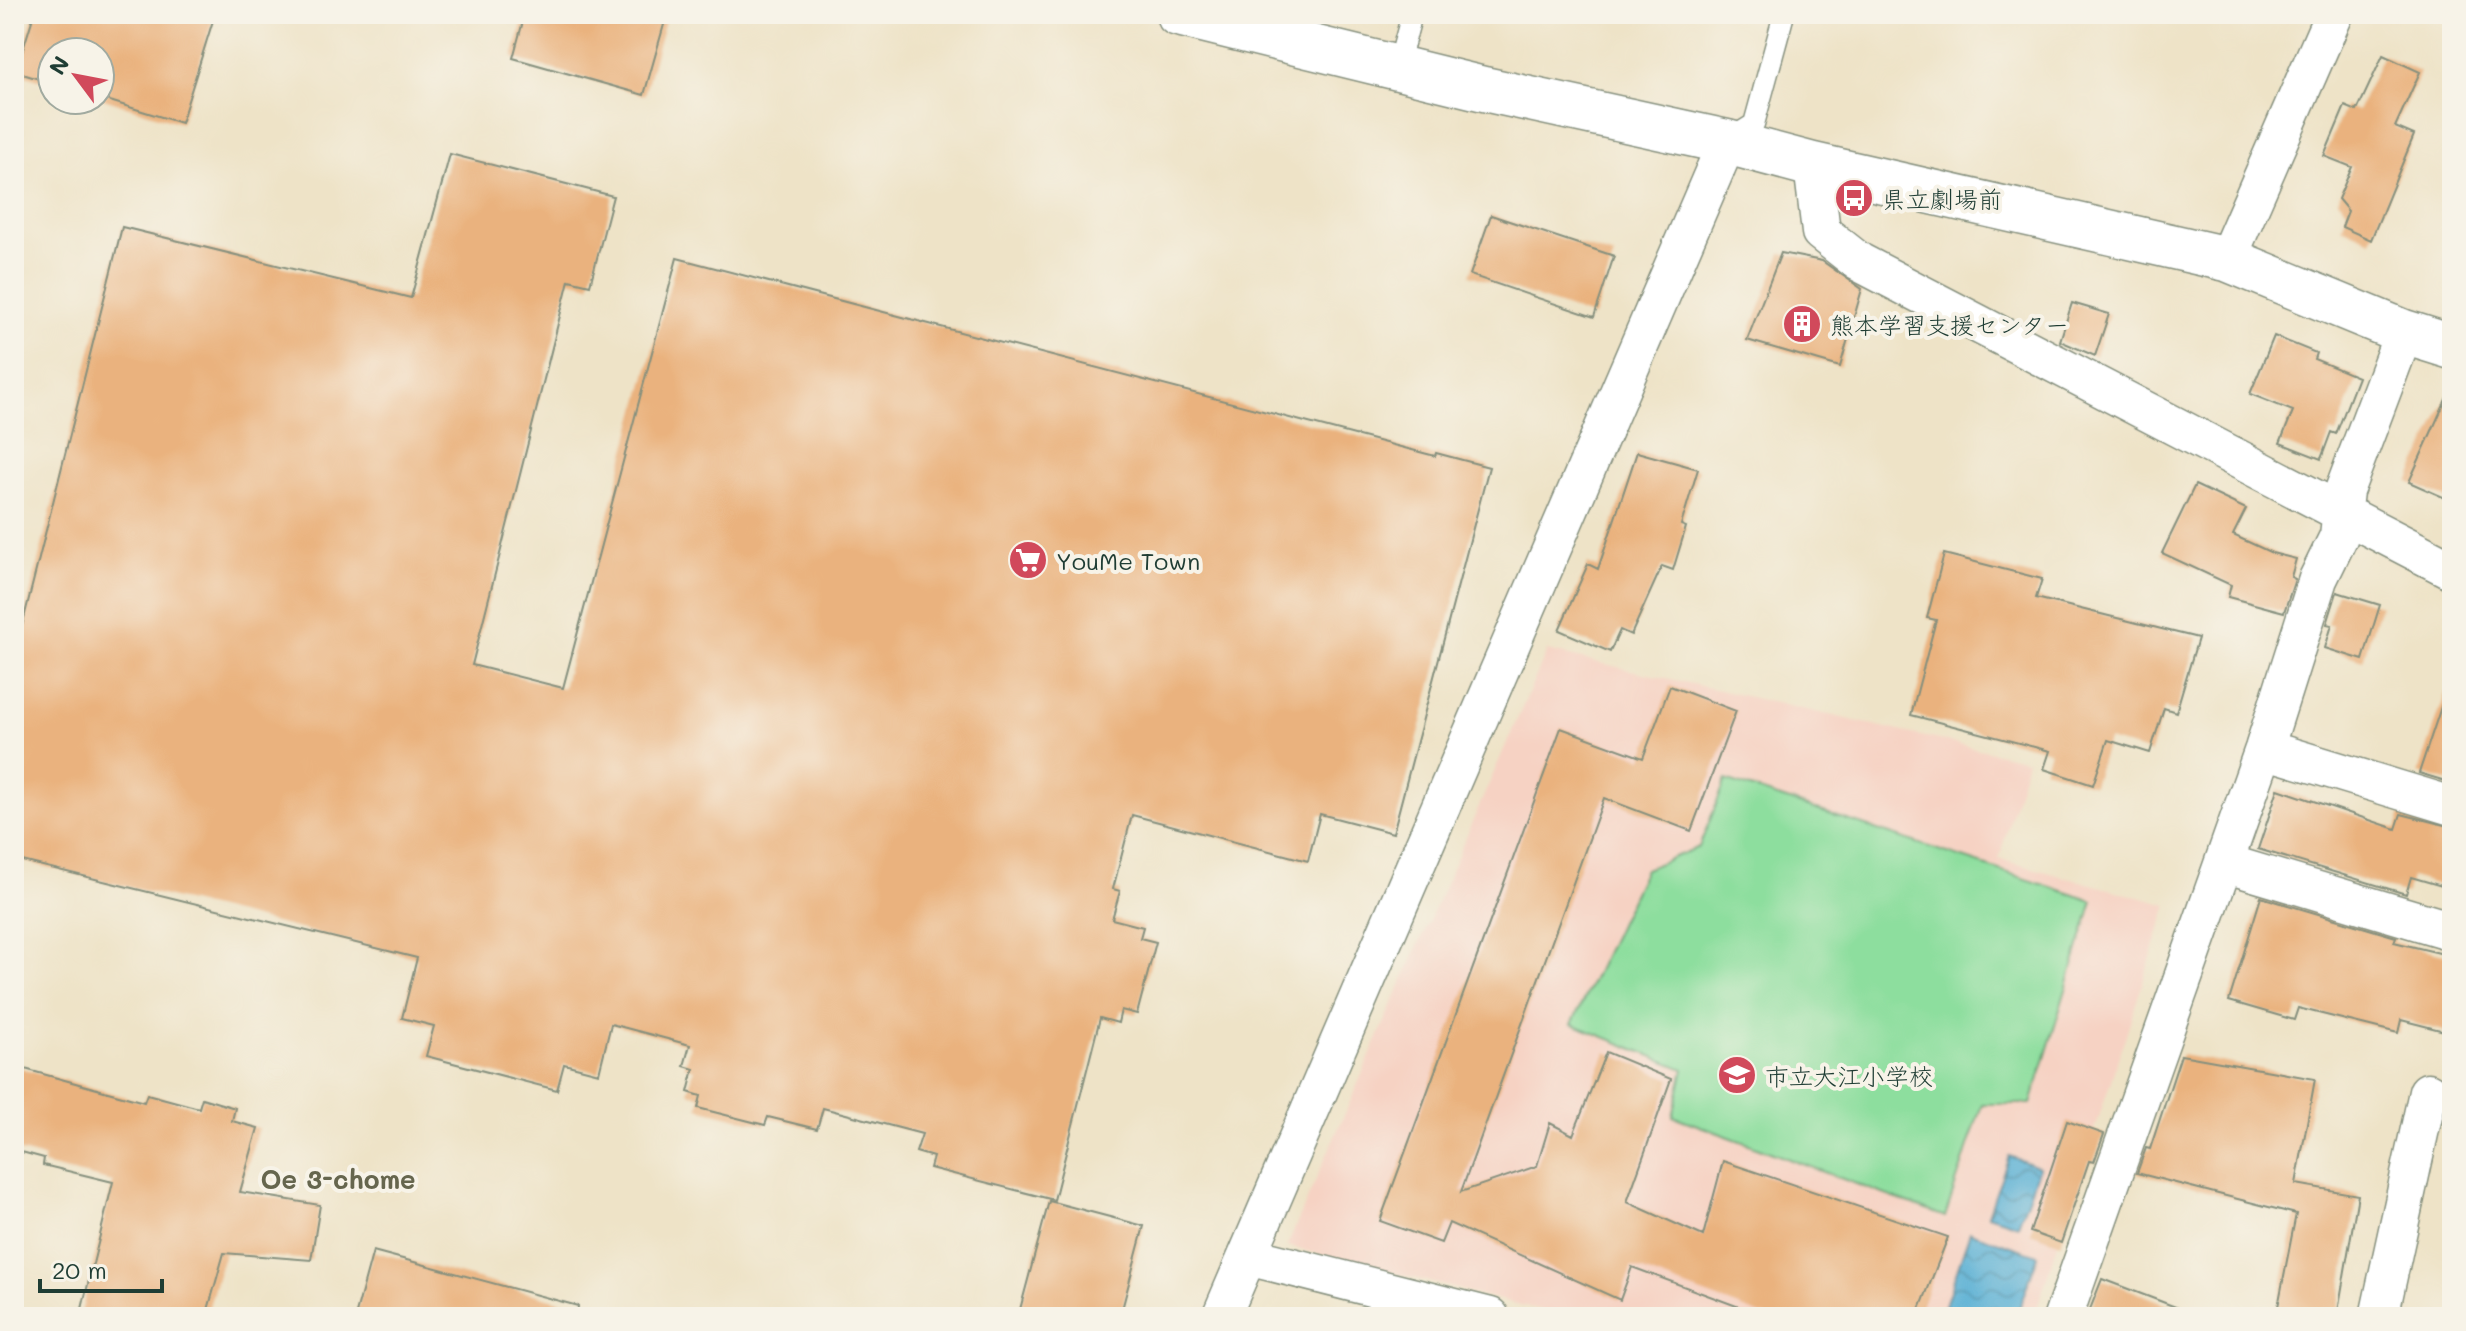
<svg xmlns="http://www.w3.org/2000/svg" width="2466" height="1331" viewBox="0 0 2466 1331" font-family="Mali,'Klee One',sans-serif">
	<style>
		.built { fill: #f6d2c3 }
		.pitch { fill: #8dde9e; stroke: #568e69; stroke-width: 2 }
		.water { fill: url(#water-waves); stroke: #3b7684; stroke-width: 2 }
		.building { fill: #eab27e }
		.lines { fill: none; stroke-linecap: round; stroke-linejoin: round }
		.service-casing { stroke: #86907e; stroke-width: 23 }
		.minor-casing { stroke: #86907e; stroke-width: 41 }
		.tertiary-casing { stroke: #86907e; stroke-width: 47 }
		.service { stroke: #fff; stroke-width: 20 }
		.minor { stroke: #fff; stroke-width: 38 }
		.tertiary { stroke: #fff; stroke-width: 44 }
		.labels { text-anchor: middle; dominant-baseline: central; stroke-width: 8; stroke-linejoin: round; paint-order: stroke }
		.poi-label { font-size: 24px; fill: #1f3d34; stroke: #f7f3e8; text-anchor: start }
		.neighbourhood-label { font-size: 26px; font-weight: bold; fill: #66664e; stroke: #f7f3e8 }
	</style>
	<defs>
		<pattern id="water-waves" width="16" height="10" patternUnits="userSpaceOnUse" patternTransform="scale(2)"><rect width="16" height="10" fill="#57afd4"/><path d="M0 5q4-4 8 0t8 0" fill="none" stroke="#4790ad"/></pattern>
	</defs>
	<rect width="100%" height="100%" fill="#f7f3e8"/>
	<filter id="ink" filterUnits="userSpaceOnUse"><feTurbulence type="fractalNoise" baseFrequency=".0125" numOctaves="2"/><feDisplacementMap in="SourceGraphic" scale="16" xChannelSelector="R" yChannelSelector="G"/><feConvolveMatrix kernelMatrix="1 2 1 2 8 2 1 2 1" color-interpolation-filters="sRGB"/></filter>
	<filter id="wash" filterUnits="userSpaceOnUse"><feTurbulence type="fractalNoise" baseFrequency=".006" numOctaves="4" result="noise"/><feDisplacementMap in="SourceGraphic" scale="32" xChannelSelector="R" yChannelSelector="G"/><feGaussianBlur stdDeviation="1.8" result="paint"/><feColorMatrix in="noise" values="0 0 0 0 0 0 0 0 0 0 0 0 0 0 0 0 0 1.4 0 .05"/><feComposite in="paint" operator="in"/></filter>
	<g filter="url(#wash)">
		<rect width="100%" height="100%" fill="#eee3c7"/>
		<path class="built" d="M 1547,651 L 2027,760 L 1999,859 L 2168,905 L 2034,1317 L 1568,1317 L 1287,1246 Z"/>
		<path class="pitch" d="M 1726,780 L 2093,901 L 2031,1104 L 1982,1104 L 1945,1217 L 1673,1116 L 1684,1069 L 1572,1024 L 1645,869 L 1699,847 Z"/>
		<path class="water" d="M 2009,1156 L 2039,1167 L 2018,1225 L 1988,1215 Z
			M 1970,1232 L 2038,1255 L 2016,1317 L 1941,1317 Z"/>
		<g id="blocks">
			<path class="building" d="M 34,14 L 215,14 L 181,123 L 100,98 L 100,52 L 52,52 L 52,83 L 16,72 Z
				M 525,14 L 667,14 L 644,95 L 513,58 Z
				M 2383,55 L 2420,72 L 2395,127 L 2414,135 L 2371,240 L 2342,227 L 2348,211 L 2338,199 L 2352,167 L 2324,156 L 2345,106 L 2357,111 Z
				M 450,154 L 613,196 L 590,285 L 569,280 L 472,665 L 563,688 L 677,258 L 1435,456 L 1436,453 L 1489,467 L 1393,833 L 1320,814 L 1308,861 L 1132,815 L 1113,889 L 1120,891 L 1112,919 L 1143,927 L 1140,938 L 1156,942 L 1137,1014 L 1121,1010 L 1118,1023 L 1100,1018 L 1054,1200 L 930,1168 L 933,1157 L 916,1152 L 922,1134 L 823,1108 L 817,1129 L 768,1117 L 765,1125 L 698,1108 L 701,1096 L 688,1092 L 694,1069 L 684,1066 L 690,1045 L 611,1024 L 599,1073 L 564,1064 L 557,1090 L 426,1056 L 434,1026 L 402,1018 L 417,958 L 14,859 L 14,658 L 122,227 L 411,298 Z
				M 1491,215 L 1614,256 L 1594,317 L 1470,275 Z
				M 1781,253 L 1822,261 L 1862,289 L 1840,367 L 1747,340 Z
				M 2072,303 L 2109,314 L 2095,356 L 2060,341 Z
				M 2274,336 L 2316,353 L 2314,359 L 2358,377 L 2336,434 L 2331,432 L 2321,459 L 2280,443 L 2293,411 L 2250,394 Z
				M 2452,386 L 2452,501 L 2409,482 Z
				M 1637,452 L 1698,469 L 1681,525 L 1686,527 L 1673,570 L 1662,566 L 1631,635 L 1620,630 L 1610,652 L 1559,630 L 1588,564 L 1598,569 Z
				M 2195,485 L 2246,509 L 2233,535 L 2272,553 L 2296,559 L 2291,577 L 2295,579 L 2284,612 L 2228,597 L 2231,585 L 2162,553 Z
				M 1944,554 L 2042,579 L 2036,598 L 2198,638 L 2176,712 L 2164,708 L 2150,753 L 2108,740 L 2093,785 L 2044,769 L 2050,751 L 1911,715 L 1936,620 L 1927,618 Z
				M 2337,592 L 2380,605 L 2363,660 L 2325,648 L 2332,625 L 2327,624 Z
				M 1670,686 L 1736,711 L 1691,831 L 1604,798 L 1461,1192 L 1537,1166 L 1550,1123 L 1573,1135 L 1606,1052 L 1671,1079 L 1627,1202 L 1703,1236 L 1723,1161 L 1948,1237 L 1917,1317 L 1766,1317 L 1632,1267 L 1620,1300 L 1449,1223 L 1441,1243 L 1380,1221 L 1561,728 L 1643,758 Z
				M 2446,692 L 2452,693 L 2452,783 L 2419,773 Z
				M 2278,789 L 2396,829 L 2401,814 L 2452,827 L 2452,889 L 2411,877 L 2406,894 L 2258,849 Z
				M 2261,897 L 2396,937 L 2394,942 L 2452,956 L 2452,1033 L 2401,1020 L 2398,1033 L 2298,1008 L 2294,1020 L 2229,1001 Z
				M 2181,1055 L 2315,1079 L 2296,1184 L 2358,1195 L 2337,1317 L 2276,1317 L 2296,1214 L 2137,1173 L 2146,1148 L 2150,1149 Z
				M 14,1066 L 144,1102 L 147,1094 L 199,1108 L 202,1098 L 235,1108 L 232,1121 L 258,1128 L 240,1192 L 320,1205 L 311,1260 L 224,1253 L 206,1317 L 80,1317 L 113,1182 L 43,1165 L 44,1158 L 14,1150 Z
				M 2067,1121 L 2104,1134 L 2094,1162 L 2089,1161 L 2061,1243 L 2030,1232 Z
				M 1049,1201 L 1144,1226 L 1120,1317 L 1018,1317 Z
				M 373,1251 L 578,1306 L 577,1317 L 355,1317 Z
				M 2102,1279 L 2194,1314 L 2194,1317 L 2087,1317 Z"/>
		</g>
	</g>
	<g filter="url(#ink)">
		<use href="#blocks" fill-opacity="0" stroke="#86907e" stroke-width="2"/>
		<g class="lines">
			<g class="service-casing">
				<path id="service" d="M 1397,69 L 1412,14
					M 1730,139 L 1754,124 L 1784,14"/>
			</g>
			<g class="minor-casing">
				<path id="minor" d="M 1813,165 L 1821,232 L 1859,262 L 2452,570
					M 2227,259 L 2334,14
					M 2264,749 L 2452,806
					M 2224,863 L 2452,931
					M 1248,1256 L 1490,1317
					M 1221,1317 L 1727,142
					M 2063,1317 L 2264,749 L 2318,579 L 2339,536 L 2344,491 L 2404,332
					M 2379,1317 L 2428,1092"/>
			</g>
			<g class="tertiary-casing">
				<path id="tertiary" d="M 1178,14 L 1484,89 L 1727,142 L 1813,165 L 2227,259 L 2404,332 L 2452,347"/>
			</g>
			<use href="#service" class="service"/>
			<use href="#minor" class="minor"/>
			<use href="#tertiary" class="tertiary"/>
		</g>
	</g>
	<defs>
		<g id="bus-disc" transform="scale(2)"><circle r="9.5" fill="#d1495b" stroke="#f7f3e8"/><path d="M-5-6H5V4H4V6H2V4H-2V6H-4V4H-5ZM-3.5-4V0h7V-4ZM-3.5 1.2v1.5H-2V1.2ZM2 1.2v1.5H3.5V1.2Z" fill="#fff"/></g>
		<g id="building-disc" transform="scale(2)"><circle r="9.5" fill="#d1495b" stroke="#f7f3e8"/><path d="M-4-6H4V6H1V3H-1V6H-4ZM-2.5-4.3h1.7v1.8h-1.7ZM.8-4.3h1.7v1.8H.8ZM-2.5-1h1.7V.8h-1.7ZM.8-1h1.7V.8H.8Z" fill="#fff"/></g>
		<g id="supermarket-disc" transform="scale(2)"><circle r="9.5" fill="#d1495b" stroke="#f7f3e8"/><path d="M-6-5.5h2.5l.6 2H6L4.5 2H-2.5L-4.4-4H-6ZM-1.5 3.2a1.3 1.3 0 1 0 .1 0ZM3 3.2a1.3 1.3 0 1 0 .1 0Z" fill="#fff"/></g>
		<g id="school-disc" transform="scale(2)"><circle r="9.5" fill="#d1495b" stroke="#f7f3e8"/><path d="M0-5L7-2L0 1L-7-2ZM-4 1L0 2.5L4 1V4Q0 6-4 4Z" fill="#fff"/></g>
	</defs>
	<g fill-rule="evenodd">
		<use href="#bus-disc" x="1854" y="198"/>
		<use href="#building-disc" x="1802" y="324"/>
		<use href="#supermarket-disc" x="1028" y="560"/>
		<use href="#school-disc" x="1737" y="1075"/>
	</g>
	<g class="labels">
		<g class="poi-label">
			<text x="1882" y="198">県立劇場前</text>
			<text x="1830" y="324">熊本学習支援センター</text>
			<text x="1056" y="560">YouMe Town</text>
			<text x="1765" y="1075">市立大江小学校</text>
		</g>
		<g class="neighbourhood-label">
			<text x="338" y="1179">Oe 3-chome</text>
		</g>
	</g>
	<rect width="2466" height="1331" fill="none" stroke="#f7f3e8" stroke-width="48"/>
	<g transform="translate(76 76) rotate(302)"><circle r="38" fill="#f7f3e8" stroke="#a1aaa0" stroke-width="2"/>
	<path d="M0-6L14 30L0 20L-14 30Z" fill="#d1495b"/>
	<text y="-12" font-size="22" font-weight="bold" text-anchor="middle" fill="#1f3d34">N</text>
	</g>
	<path d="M40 1279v12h122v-12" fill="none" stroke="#1f3d34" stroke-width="4"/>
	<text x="52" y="1279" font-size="24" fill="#1f3d34" stroke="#f7f3e8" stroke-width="6" paint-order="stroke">20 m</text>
</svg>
